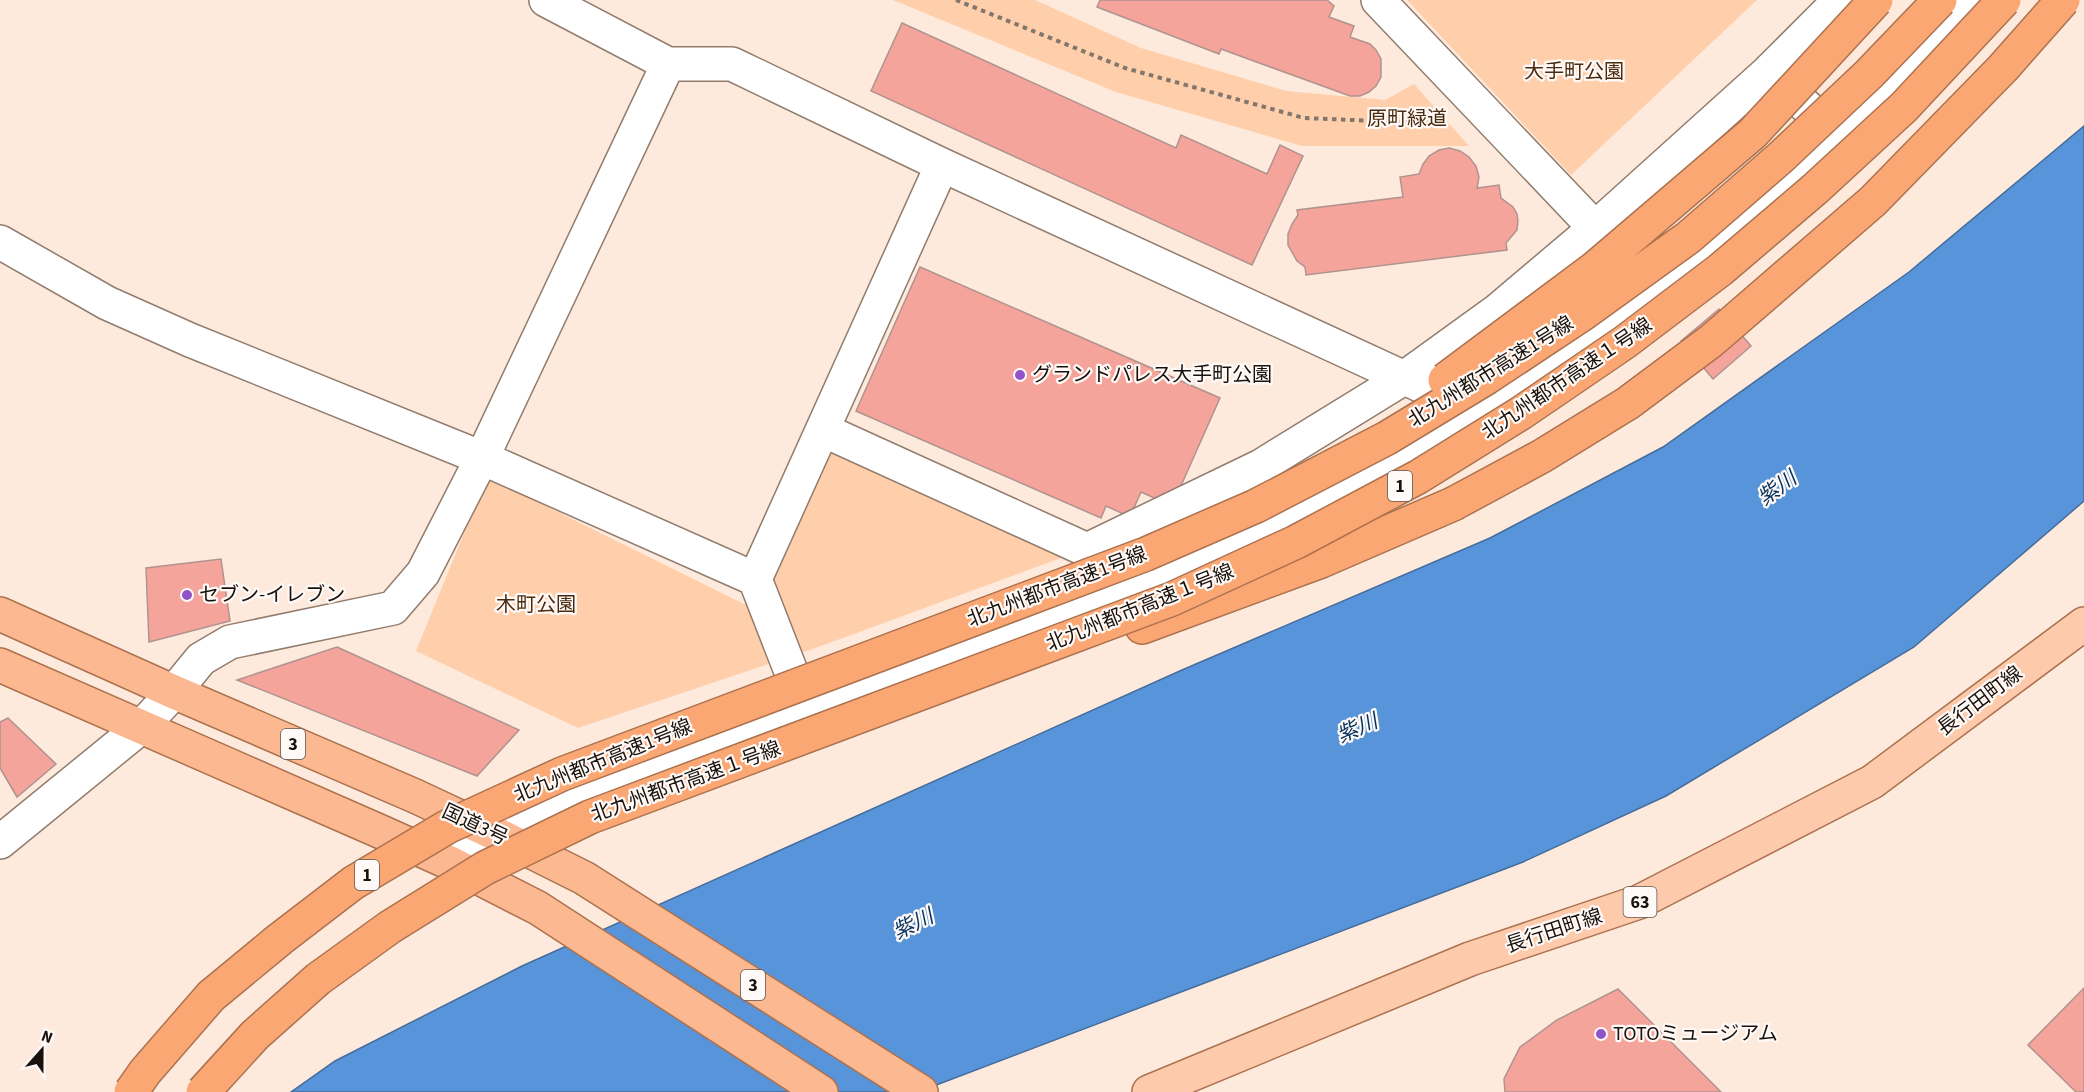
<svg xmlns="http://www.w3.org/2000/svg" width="2084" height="1092" viewBox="0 0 2084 1092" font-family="'Source Sans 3','Noto Sans JP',sans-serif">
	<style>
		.green { fill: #ffceaa }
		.water { fill: #5894da; stroke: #456d9c; stroke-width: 1.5 }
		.building { fill: #f4a49a; stroke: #b0938f; stroke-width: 1.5 }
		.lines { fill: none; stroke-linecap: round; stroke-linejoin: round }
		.minor-casing { stroke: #917c6d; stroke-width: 36 }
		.tertiary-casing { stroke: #917c6d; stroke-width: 36 }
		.primary-casing { stroke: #ac724f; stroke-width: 36 }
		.trunk-casing { stroke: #ac724f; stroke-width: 36 }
		.motorway-casing { stroke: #ac724f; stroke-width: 36 }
		.path { stroke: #83766c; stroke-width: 4; stroke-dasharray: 4.5 4.5; stroke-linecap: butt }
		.minor { stroke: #fff; stroke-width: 33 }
		.tertiary { stroke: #fff; stroke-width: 33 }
		.primary { stroke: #fdcaac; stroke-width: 33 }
		.trunk { stroke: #fcb890; stroke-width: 33 }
		.motorway { stroke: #fba774; stroke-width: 33 }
		.motorway-bridge-casing { stroke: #ac724f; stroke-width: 36; stroke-linecap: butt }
		.motorway-bridge { stroke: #fba774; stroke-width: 33 }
		.poi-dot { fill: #9253c9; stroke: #fffaf7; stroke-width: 2 }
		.labels { text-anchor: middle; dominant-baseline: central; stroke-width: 4.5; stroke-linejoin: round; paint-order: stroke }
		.shield { fill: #fffaf7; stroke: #5e5752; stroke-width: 1.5 }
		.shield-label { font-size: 18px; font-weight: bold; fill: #19110b }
		.park-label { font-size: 20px; fill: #4a2b10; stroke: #fffaf7 }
		.street-label { font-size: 20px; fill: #19110b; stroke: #fffaf7 }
		.poi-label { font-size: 20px; fill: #19110b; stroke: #fffaf7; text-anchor: start }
		.water-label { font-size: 21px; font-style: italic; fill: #07325f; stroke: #fffaf7 }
	</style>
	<rect width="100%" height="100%" fill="#fdeadc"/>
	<path class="green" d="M 893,0 L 1035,0 L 1141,48 L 1286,91 L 1385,100 L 1414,84 L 1469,146 L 1302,146 L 1116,92 Z
		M 1407,0 L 1757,0 L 1571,175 Z
		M 833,442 L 1072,554 L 810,650 L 578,728 L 416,651 L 487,477 L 744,604 L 764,591 Z"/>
	<path class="water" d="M 2084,126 L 2084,501 L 1914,647 L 1666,796 L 1523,862 L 918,1092 L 291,1092 L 335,1061 L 522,966 L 1182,670 L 1490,538 L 1663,447 L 1909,272 Z"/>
	<path class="building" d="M 1100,0 L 1327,0 L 1334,6 L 1329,17 L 1354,26 L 1350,37 L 1370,44 L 1376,50 L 1381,59 L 1381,77 L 1376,86 L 1369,92 L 1360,96 L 1350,96 L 1221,49 L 1219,54 L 1097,7 Z
		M 902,23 L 1176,148 L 1181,135 L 1267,174 L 1280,145 L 1303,156 L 1252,265 L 871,91 Z
		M 1449,148 L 1460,151 L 1469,157 L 1476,166 L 1479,177 L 1477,188 L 1499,185 L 1501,198 L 1513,207 L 1517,214 L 1518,221 L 1517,230 L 1506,243 L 1507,250 L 1306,275 L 1305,267 L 1297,261 L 1288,245 L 1288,234 L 1292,224 L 1298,215 L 1297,210 L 1403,197 L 1400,177 L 1419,174 L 1423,164 L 1429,156 L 1439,150 Z
		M 920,267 L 1220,398 L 1172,506 L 1141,492 L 1130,517 L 1106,506 L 1101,518 L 856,411 Z
		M 1719,309 L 1751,346 L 1713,379 L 1681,341 Z
		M 221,559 L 230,621 L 149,642 L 146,568 Z
		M 337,647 L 519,730 L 477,776 L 237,680 Z
		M 8,718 L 56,764 L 17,797 L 0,768 L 0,722 Z
		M 2084,988 L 2084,1092 L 2076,1092 L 2028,1045 Z
		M 1618,989 L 1721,1092 L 1505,1092 L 1504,1079 L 1520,1047 L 1557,1020 Z"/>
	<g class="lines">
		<g class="minor-casing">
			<path id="minor" d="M 546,0 L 668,64 L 732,64 L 942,165 L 1474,410
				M 1769,73 L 1839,136
				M 0,242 L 107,303 L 190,340 L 482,458 L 755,579 L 942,165
				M 823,430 L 1087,550 L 1097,570
				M 1087,550 L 1261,466 L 1404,378 L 1498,310 L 1595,228 L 1768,72 L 1840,0
				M 755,579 L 806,710
				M 0,842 L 141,727 L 174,692 L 201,659 L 230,642 L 393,608 L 423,573 L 482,458 L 668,64"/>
		</g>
		<g class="tertiary-casing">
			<path id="tertiary" d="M 1378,0 L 1595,228
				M 450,863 L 494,833 L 610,784 L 1155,585 L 1304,511 L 1475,410 L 1651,291 L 1805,171 L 1937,39 L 1972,0"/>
		</g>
		<g class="primary-casing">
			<path id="primary" d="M 1149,1092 L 1470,959 L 1639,902 L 1872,782 L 2084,624"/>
		</g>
		<g class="trunk-casing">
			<path id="trunk" d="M 0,614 L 174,692 L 415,796 L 494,833 L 584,878 L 921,1092
				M 0,665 L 379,831 L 450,863 L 538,908 L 821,1092"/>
		</g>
		<g class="motorway-casing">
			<path id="motorway" d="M 1142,627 L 1321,561 L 1453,504"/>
		</g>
		<path class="path" d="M 956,0 L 1125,68 L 1304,118 L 1447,124"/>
		<use href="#minor" class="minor"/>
		<use href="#tertiary" class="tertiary"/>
		<use href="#primary" class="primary"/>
		<use href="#trunk" class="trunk"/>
		<use href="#motorway" class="motorway"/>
		<g class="motorway-bridge-casing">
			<path id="motorway-bridge" d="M 1445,380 L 1595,268 L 1753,133 L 1876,0
				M 1453,504 L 1542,456 L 1628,403 L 1711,341 L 1873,201 L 2003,68 L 2063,0
				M 131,1092 L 145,1072 L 211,996 L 280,939 L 353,883 L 447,827 L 562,774 L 1146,554 L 1256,506 L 1387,438 L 1486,378 L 1584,313 L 1689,237 L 1780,158 L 1869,74 L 1940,0
				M 203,1092 L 255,1035 L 318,979 L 390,927 L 485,868 L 590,817 L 1172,599 L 1296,542 L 1418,477 L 1521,413 L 1625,342 L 1720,270 L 1815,189 L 1904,107 L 2004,0"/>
		</g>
		<use href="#motorway-bridge" class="motorway-bridge"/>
	</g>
	<g class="poi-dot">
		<circle cx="1020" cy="375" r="6"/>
		<circle cx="187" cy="595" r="6"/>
		<circle cx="1601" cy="1034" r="6"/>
	</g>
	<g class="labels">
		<g class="shield">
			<rect x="1388" y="471" width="24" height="30" rx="4.5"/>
			<rect x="281" y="729" width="24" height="30" rx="4.5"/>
			<rect x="355" y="860" width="24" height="30" rx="4.5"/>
			<rect x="1623.5" y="887" width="33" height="30" rx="4.5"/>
			<rect x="741" y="970" width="24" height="30" rx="4.5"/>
		</g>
		<g class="shield-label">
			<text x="1400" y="486">1</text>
			<text x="293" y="744">3</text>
			<text x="367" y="875">1</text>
			<text x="1640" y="902">63</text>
			<text x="753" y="985">3</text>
		</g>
		<g class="park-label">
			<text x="1574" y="72">大手町公園</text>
			<text x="1407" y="119">原町緑道</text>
			<text x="536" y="605">木町公園</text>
		</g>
		<g class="street-label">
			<text transform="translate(1491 372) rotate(-32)">北九州都市高速1号線</text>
			<text transform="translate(1567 379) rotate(-34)">北九州都市高速１号線</text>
			<text transform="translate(1057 587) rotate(-21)">北九州都市高速1号線</text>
			<text transform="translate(1140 608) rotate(-22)">北九州都市高速１号線</text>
			<text transform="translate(1980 701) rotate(-37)">長行田町線</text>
			<text transform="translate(603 761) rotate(-22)">北九州都市高速1号線</text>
			<text transform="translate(686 782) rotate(-20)">北九州都市高速１号線</text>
			<text transform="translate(475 825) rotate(25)">国道3号</text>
			<text transform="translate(1554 931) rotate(-18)">長行田町線</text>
		</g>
		<g class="poi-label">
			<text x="1032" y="375">グランドパレス大手町公園</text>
			<text x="199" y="595">セブン-イレブン</text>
			<text x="1613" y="1034">TOTOミュージアム</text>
		</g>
		<g class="water-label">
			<text transform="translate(1777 488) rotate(-36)">紫川</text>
			<text transform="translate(1357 728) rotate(-23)">紫川</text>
			<text transform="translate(913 924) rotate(-26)">紫川</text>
		</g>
	</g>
	<g transform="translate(42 1050) rotate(21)" stroke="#fffaf7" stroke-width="4.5" paint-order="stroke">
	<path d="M0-4.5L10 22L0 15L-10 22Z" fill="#19110b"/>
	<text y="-9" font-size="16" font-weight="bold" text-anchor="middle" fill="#19110b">N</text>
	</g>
</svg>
